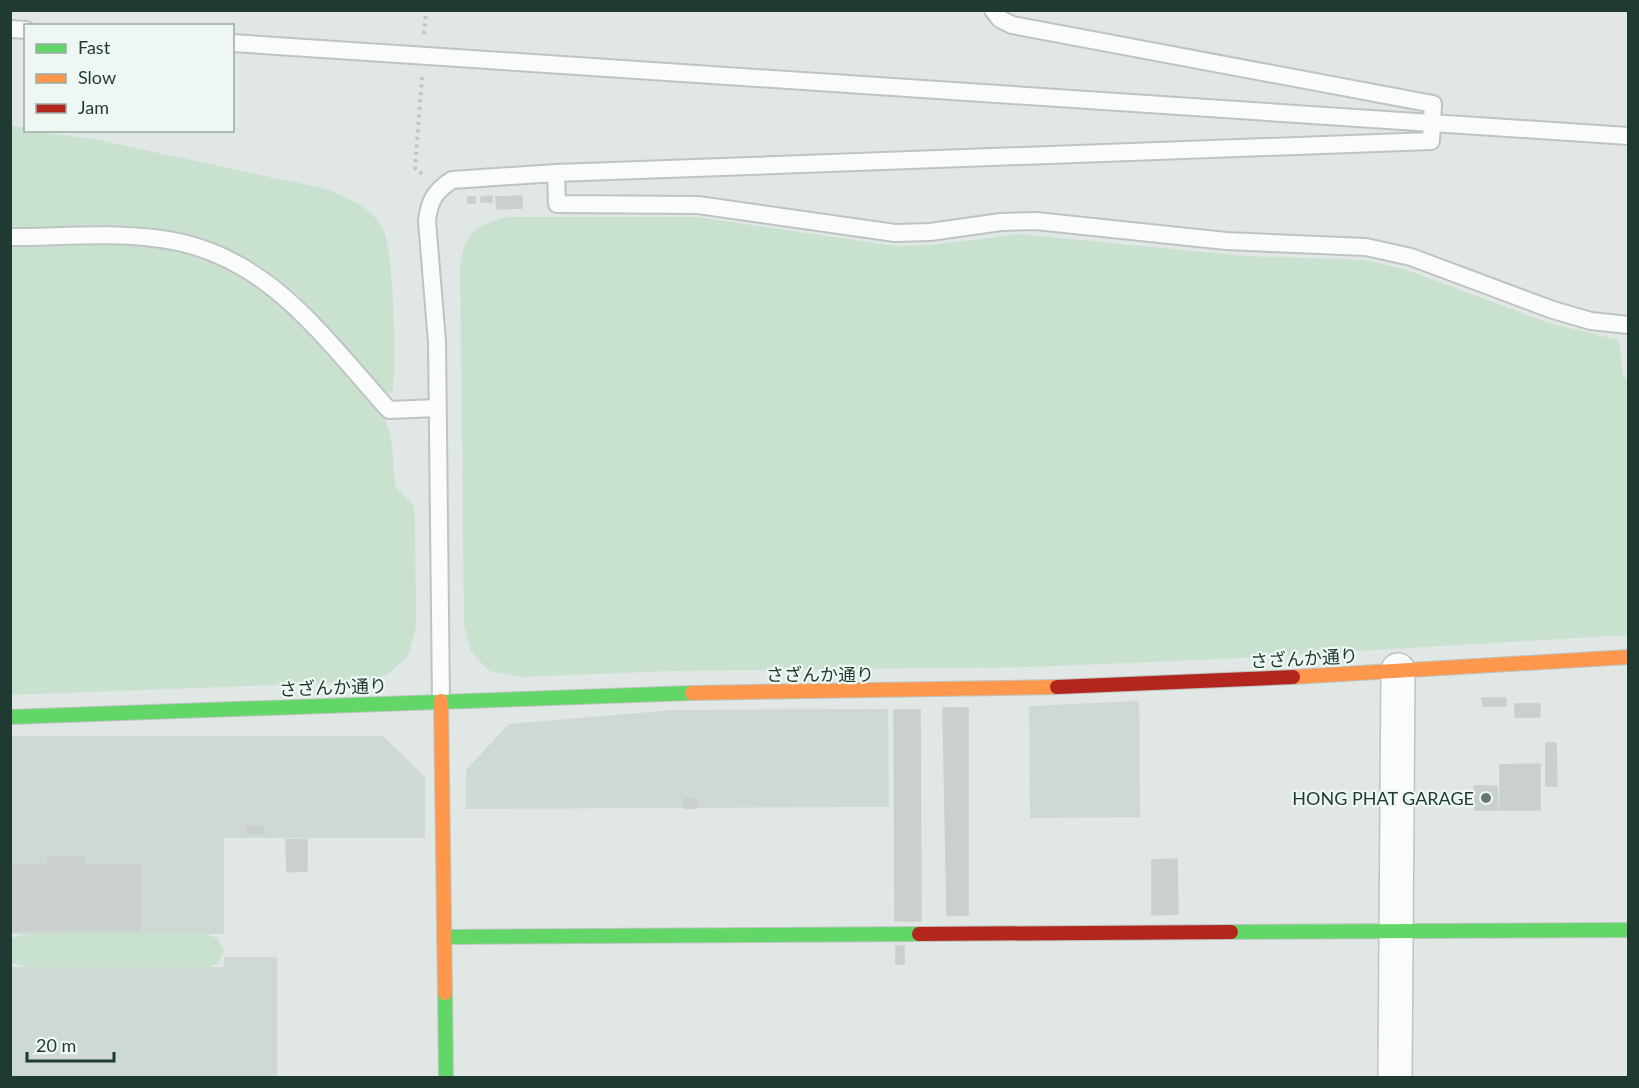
<svg xmlns="http://www.w3.org/2000/svg" width="1639" height="1088" viewBox="0 0 1639 1088" font-family="Lato,'Noto Sans JP',sans-serif">
	<style>
		.built { fill: #ced9d4 }
		.green { fill: #c9e2cf }
		.building { fill: #cad0cd; stroke: #cad0cd; stroke-width: 1.5 }
		.lines { fill: none; stroke-linecap: round; stroke-linejoin: round }
		.lane-casing { stroke: #bec4c1; stroke-width: 20 }
		.street-casing { stroke: #bec4c1; stroke-width: 36 }
		.fast-casing { stroke: #bdc5c1; stroke-width: 16 }
		.slow-casing { stroke: #bdc5c1; stroke-width: 16 }
		.jam-casing { stroke: #bdc5c1; stroke-width: 16 }
		.path { stroke: #bfc7c5; stroke-width: 4; stroke-dasharray: 3 4.5; stroke-linecap: butt }
		.lane { stroke: #fafbfb; stroke-width: 16 }
		.street { stroke: #fafbfb; stroke-width: 33 }
		.fast { stroke: #63d668; stroke-width: 14 }
		.slow { stroke: #ff974d; stroke-width: 14 }
		.jam { stroke: #b3261e; stroke-width: 14 }
		.poi-dot { fill: #637770; stroke: #eef7f2; stroke-width: 2 }
		.labels { text-anchor: middle; dominant-baseline: central; stroke-width: 4.5; stroke-linejoin: round; paint-order: stroke }
		.street-label { font-size: 18px; fill: #1f3a31; stroke: #eef7f2 }
		.poi-label { font-size: 18px; fill: #1f3a31; stroke: #eef7f2; text-anchor: end }
	</style>
	<rect width="100%" height="100%" fill="#e1e7e4"/>
	<path class="built" d="M 1139,701 L 1140,817 L 1030,818 L 1029,706 Z
		M 888,709 L 889,807 L 466,809 L 466,770 L 509,724 L 673,710 Z
		M 10,736 L 383,736 L 425,777 L 425,838 L 224,838 L 224,934 L 11,934 Z
		M 224,957 L 277,957 L 277,1077 L 11,1077 L 10,967 L 224,967 Z"/>
	<path class="green" d="M 10,126 L 25,128 L 26,130 L 94,139 L 326,189 C 347,198 374,208 384,231 C 393,251 398,372 392,393 L 384,391 C 354,358 319,312 285,284 C 200,216 112,228 11,228 Z
		M 507,217 L 697,217 L 895,246 L 932,245 L 1019,234 L 1245,256 L 1365,260 L 1407,270 L 1549,323 L 1619,340 L 1623,375 L 1628,380 L 1628,635 L 1222,659 L 1031,667 L 672,671 L 523,677 L 489,671 L 471,652 L 464,625 L 460,267 C 465,231 473,227 507,217 Z
		M 10,246 C 59,246 109,243 157,247 C 259,256 319,345 382,415 C 396,439 391,461 396,487 L 413,504 L 415,513 L 416,627 L 408,656 L 387,675 L 357,682 L 11,695 Z
		M 26,934 L 208,934 L 218,939 L 224,951 L 218,963 L 208,967 L 26,967 L 10,962 L 12,938 Z"/>
	<path class="building" d="M 492,196 L 492,202 L 481,202 L 481,197 Z
		M 522,196 L 522,208 L 497,209 L 496,197 Z
		M 468,197 L 475,197 L 475,203 L 468,203 Z
		M 1482,698 L 1506,698 L 1506,706 L 1483,706 Z
		M 1515,704 L 1540,704 L 1540,717 L 1515,717 Z
		M 943,708 L 968,708 L 968,915 L 947,915 Z
		M 894,710 L 920,710 L 921,921 L 895,921 Z
		M 1546,743 L 1556,743 L 1557,786 L 1546,786 Z
		M 1540,764 L 1540,810 L 1500,810 L 1500,765 Z
		M 1474,786 L 1497,786 L 1498,810 L 1475,810 Z
		M 683,798 L 697,798 L 697,808 L 684,808 Z
		M 247,826 L 264,826 L 264,834 L 247,834 Z
		M 307,839 L 307,871 L 287,872 L 286,840 Z
		M 85,856 L 85,865 L 140,865 L 140,930 L 11,931 L 11,865 L 48,865 L 48,857 Z
		M 1177,859 L 1178,914 L 1152,915 L 1152,860 Z
		M 896,946 L 904,946 L 904,964 L 896,964 Z"/>
	<g class="lines">
		<g class="lane-casing">
			<path id="lane" d="M 10,29 L 26,30
				M 232,43 L 1628,136
				M 556,173 L 557,204 L 698,205 L 895,233 L 930,232 L 1001,222 L 1036,221 L 1226,241 L 1366,247 L 1411,257 L 1553,310 L 1591,321 L 1628,325
				M 10,237 C 60,237 112,232 161,239 C 267,253 322,336 389,410 L 438,408
				M 441,701 L 437,342 L 427,221 C 429,201 435,191 452,180 L 556,173 L 1431,141 L 1433,104 L 1012,25 L 1000,19 L 993,10"/>
		</g>
		<g class="street-casing">
			<path id="street" d="M 1395,1078 L 1398,670"/>
		</g>
		<g class="fast-casing">
			<path id="fast" d="M 10,717 L 692,693
				M 1231,932 L 1628,930
				M 444,937 L 919,934
				M 445,993 L 446,1078"/>
		</g>
		<g class="slow-casing">
			<path id="slow" d="M 1293,677 L 1628,657
				M 692,693 L 1057,687
				M 441,701 L 445,993"/>
		</g>
		<g class="jam-casing">
			<path id="jam" d="M 1057,687 L 1293,677
				M 919,934 L 1231,932"/>
		</g>
		<path class="path" d="M 424,34 L 426,10
			M 422,77 L 415,168 L 422,174"/>
		<use href="#lane" class="lane"/>
		<use href="#street" class="street"/>
		<use href="#fast" class="fast"/>
		<use href="#slow" class="slow"/>
		<use href="#jam" class="jam"/>
	</g>
	<circle class="poi-dot" cx="1486" cy="798" r="6"/>
	<g class="labels">
		<g class="street-label">
			<text transform="translate(1304 658) rotate(-3)">さざんか通り</text>
			<text x="820" y="674">さざんか通り</text>
			<text transform="translate(333 687) rotate(-2)">さざんか通り</text>
		</g>
		<g class="poi-label">
			<text x="1474" y="798">HONG PHAT GARAGE</text>
		</g>
	</g>
	<rect width="1639" height="1088" fill="none" stroke="#1f3a31" stroke-width="24"/>
	<rect x="24" y="24" width="210" height="108" fill="#eef7f2" stroke="#9baba5" stroke-width="1.5"/>
	<rect x="36" y="44" width="30" height="9" fill="#63d668" stroke="#9baba5" stroke-width="1.5"/>
	<text x="78" y="54" font-size="18" fill="#1f3a31">Fast</text>
	<rect x="36" y="74" width="30" height="9" fill="#ff974d" stroke="#9baba5" stroke-width="1.5"/>
	<text x="78" y="84" font-size="18" fill="#1f3a31">Slow</text>
	<rect x="36" y="104" width="30" height="9" fill="#b3261e" stroke="#9baba5" stroke-width="1.5"/>
	<text x="78" y="114" font-size="18" fill="#1f3a31">Jam</text>
	<path d="M27 1052v9h87v-9" fill="none" stroke="#1f3a31" stroke-width="3"/>
	<text x="36" y="1052" font-size="18" fill="#1f3a31" stroke="#eef7f2" stroke-width="4.5" paint-order="stroke">20 m</text>
</svg>
